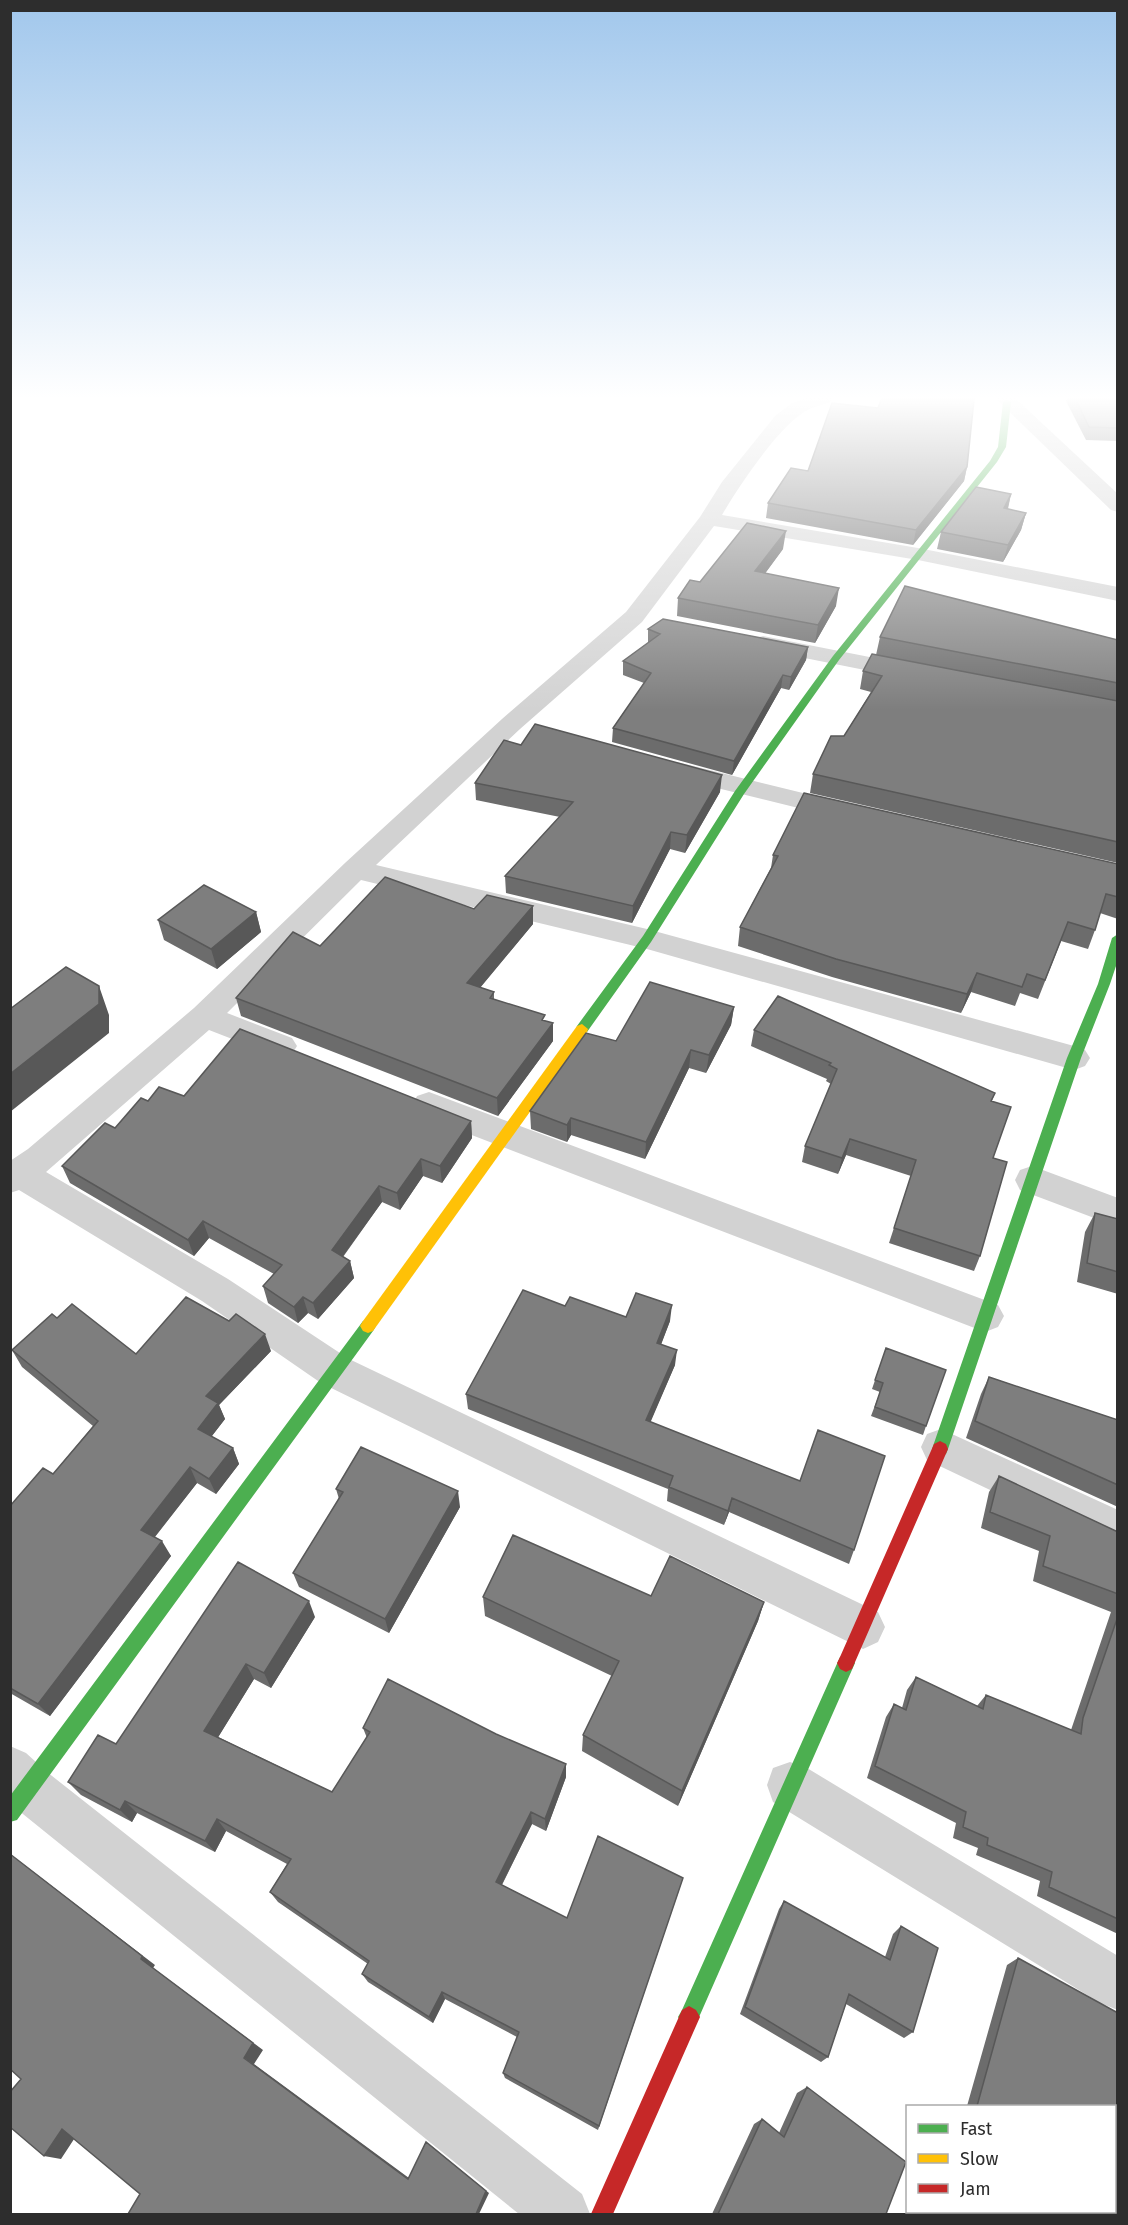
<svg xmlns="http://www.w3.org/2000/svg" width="1128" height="2225" viewBox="0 0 1128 2225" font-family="'Fira Sans',sans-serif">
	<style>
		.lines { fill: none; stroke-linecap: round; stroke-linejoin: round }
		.street { fill: #d2d2d2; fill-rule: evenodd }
		.fast { fill: #4caf50; fill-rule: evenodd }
		.slow { fill: #ffc107; fill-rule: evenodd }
		.jam { fill: #c62828; fill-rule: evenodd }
		.wall { fill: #6c6c6c }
		.shaded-wall { fill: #585858 }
		.building { fill: #7e7e7e; stroke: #585858; stroke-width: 1.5 }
	</style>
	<rect width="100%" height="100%" fill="#fff"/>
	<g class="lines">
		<path class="street" d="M 806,398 L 833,398 L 830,402 C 822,405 812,407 804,412 C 777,429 739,486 722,515 L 918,548 L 1118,587 L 1118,601 L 918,560 L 714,526 L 642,622 L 520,729 L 376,865 L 647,929 L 1074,1046 L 1085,1050 L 1090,1058 L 1085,1066 L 1074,1070 L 647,949 L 361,880 L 227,1013 L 292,1038 L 297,1046 L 292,1054 L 281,1058 L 209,1030 L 46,1172 L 228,1279 L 349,1359 L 878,1612 L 885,1627 L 878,1642 L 863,1649 L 321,1383 L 202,1301 L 19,1190 L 10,1193 L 10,1161 L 28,1149 L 194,1008 L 345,863 L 502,719 L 626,612 L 700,517 L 722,482 L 775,416 L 792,403 Z
			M 995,398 L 1015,398 L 1118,494 L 1118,512 L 1111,510 Z
			M 763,636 L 910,665 L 918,667 L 922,672 L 918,677 L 910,679 L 755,648 L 751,643 L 755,638 Z
			M 677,762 L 852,805 L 856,811 L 852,817 L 843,819 L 668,776 L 664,770 L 668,764 Z
			M 429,1092 L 998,1305 L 1004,1316 L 998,1327 L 985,1332 L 417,1114 L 413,1105 L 417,1096 Z
			M 1032,1166 L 1118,1198 L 1118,1227 L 1020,1190 L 1015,1180 L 1020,1170 Z
			M 941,1429 L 1118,1510 L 1118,1551 L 927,1460 L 921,1447 L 927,1434 Z
			M 10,1746 L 26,1753 L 47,1772 L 582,2194 L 590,2214 L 519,2214 L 13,1806 L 10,1803 Z
			M 790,1762 L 807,1768 L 1118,1956 L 1118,2010 L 1100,2003 L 773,1802 L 767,1785 L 773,1768 Z"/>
		<path class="fast" d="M 1007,400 L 1011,402 L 1006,447 L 997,462 L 839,660 L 744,794 L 651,942 L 587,1032 L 577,1032 L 576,1029 L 577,1026 L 643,936 L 735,791 L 833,656 L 990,461 L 998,447 L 1003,402 Z
			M 1118,934 L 1118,960 L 1110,984 L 1081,1058 L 948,1449 L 946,1454 L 940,1457 L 934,1454 L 932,1449 L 1067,1058 L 1098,984 L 1112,938 Z
			M 368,1319 L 373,1321 L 376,1326 L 373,1331 L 17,1820 L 10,1822 L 10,1796 L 363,1321 Z
			M 846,1654 L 852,1657 L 855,1663 L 696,2024 L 689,2028 L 682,2024 L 678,2017 L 682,2010 L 840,1657 Z"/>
		<path class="slow" d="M 582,1024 L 588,1029 L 587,1032 L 373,1331 L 368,1333 L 363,1331 L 360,1326 L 363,1321 L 577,1026 Z"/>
		<path class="jam" d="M 940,1441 L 946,1444 L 948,1449 L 852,1669 L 846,1672 L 840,1669 L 837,1663 L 840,1657 L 934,1444 Z
			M 689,2006 L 696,2010 L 700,2017 L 613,2214 L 591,2214 L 682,2010 Z"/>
	</g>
	<path class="wall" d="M 1067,398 L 1118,398 L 1118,441 L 1086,440 L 1066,401 Z
		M 967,467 L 964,481 L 913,545 L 766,518 L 768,503 L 808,471 Z
		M 1011,494 L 1008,509 L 1026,513 L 1021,530 L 1003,562 L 937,549 L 941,532 Z
		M 783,549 L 765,573 L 836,606 L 815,643 L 677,616 L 678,598 L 700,582 Z
		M 648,629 L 808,647 L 806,660 L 789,690 L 781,688 L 732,775 L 612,742 L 613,728 L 644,683 L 623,675 L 623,661 L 648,643 Z
		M 880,637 L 1118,640 L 1118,863 L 810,793 L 813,774 L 844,736 L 871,692 L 860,689 L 863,671 L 876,655 Z
		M 521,745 L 720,792 L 685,853 L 670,849 L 632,923 L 506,893 L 505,876 L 560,817 L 476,800 L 475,783 Z
		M 773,855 L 1118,864 L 1118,919 L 1100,913 L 1095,930 L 1088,949 L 1061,941 L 1038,999 L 1020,993 L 1015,1006 L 971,992 L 961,1013 L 832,977 L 738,946 L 740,927 L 771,868 Z
		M 533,906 L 533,924 L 480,988 L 494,992 L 494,999 L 545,1021 L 553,1041 L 498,1116 L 241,1016 L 236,998 L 320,946 L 474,909 Z
		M 256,912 L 261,932 L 217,969 L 164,940 L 158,920 Z
		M 734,1007 L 731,1025 L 706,1073 L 689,1068 L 645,1159 L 571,1135 L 567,1142 L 531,1129 L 530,1111 L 616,1041 Z
		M 754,1030 L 995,1093 L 992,1101 L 993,1158 L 980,1256 L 974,1271 L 889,1243 L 911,1176 L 846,1155 L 838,1174 L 802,1162 L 805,1146 L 831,1084 L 826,1081 L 827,1079 L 751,1046 Z
		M 184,1096 L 471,1121 L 472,1138 L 442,1183 L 423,1176 L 400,1210 L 382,1202 L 343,1257 L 350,1261 L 354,1278 L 318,1319 L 308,1313 L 298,1323 L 268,1303 L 263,1286 L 274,1274 L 209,1238 L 194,1256 L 70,1183 L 62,1166 L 115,1128 L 148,1101 Z
		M 1095,1213 L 1118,1219 L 1118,1294 L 1077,1282 L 1085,1232 Z
		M 565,1306 L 626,1317 L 670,1321 L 661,1344 L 675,1365 L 650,1422 L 854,1550 L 849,1564 L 729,1512 L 724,1525 L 667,1501 L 668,1489 L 468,1409 L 466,1394 Z
		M 57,1318 L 136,1354 L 271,1351 L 219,1405 L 225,1419 L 211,1437 L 233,1448 L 239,1464 L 216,1494 L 197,1483 L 155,1537 L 171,1556 L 50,1716 L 10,1693 L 10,1506 L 53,1474 L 93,1426 L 22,1367 L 12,1350 Z
		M 886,1348 L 926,1426 L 923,1435 L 871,1416 L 880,1392 L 872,1389 Z
		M 989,1377 L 1118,1420 L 1118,1507 L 966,1438 L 981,1394 Z
		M 999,1476 L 1118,1532 L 1118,1934 L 1037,1896 L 1040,1881 L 976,1855 L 978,1848 L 953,1838 L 956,1823 L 867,1778 L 886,1717 L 894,1704 L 902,1708 L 907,1690 L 916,1677 L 977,1706 L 986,1695 L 1071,1730 L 1111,1612 L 1033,1581 L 1039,1551 L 981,1528 L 989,1492 Z
		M 336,1489 L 460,1507 L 389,1633 L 299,1587 L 293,1573 L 339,1499 Z
		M 651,1596 L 764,1602 L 758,1621 L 678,1806 L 582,1751 L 583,1735 L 612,1676 L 485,1616 L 483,1597 Z
		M 315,1617 L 271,1688 L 254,1679 L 218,1737 L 332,1792 L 367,1738 L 363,1728 L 566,1777 L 546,1831 L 532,1824 L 502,1885 L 567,1918 L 683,1878 L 598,2130 L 505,2078 L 503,2073 L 517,2037 L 445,1999 L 433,2023 L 368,1982 L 362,1974 L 368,1964 L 278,1902 L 270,1892 L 287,1864 L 226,1831 L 215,1852 L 137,1813 L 132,1822 L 81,1795 L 68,1782 L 116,1744 Z
		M 784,1901 L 885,1957 L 893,1934 L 901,1926 L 913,2032 L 904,2038 L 846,2004 L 828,2057 L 821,2062 L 740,2014 L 779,1909 Z
		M 1018,1958 L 1118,2013 L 1118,2214 L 1113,2214 L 1107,2211 L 1114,2211 L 1114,2106 L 967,2106 L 1007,1965 Z
		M 807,2087 L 886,2214 L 712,2214 L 754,2124 L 762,2119 L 779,2133 L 797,2093 Z"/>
	<path class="shaded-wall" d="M 967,467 L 964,481 L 913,545 L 916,530 Z
		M 1011,494 L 1007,511 L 1004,508 Z
		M 1026,513 L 1021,530 L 1003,562 L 1008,545 Z
		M 786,531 L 783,549 L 753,590 L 755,571 Z
		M 839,588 L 836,606 L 815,643 L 818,625 Z
		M 808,647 L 806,660 L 789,690 L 791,677 Z
		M 783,675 L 781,688 L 732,775 L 734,761 Z
		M 722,775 L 720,792 L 685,853 L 687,835 Z
		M 671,832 L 670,849 L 632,923 L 633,906 Z
		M 533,906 L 533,924 L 468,1002 L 467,983 Z
		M 256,912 L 261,932 L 217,969 L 211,949 Z
		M 977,973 L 971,992 L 961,1013 L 967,994 Z
		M 99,986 L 109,1015 L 109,1033 L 10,1112 L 10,1074 Z
		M 734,1007 L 731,1025 L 706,1073 L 709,1055 Z
		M 553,1023 L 553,1041 L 498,1116 L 497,1098 Z
		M 691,1050 L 689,1068 L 645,1159 L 646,1142 Z
		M 571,1118 L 571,1135 L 567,1142 L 567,1125 Z
		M 471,1121 L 472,1138 L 442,1183 L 440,1166 Z
		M 850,1139 L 846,1155 L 838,1174 L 842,1158 Z
		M 421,1159 L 423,1176 L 400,1210 L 397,1193 Z
		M 379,1186 L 382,1202 L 335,1267 L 332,1250 Z
		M 203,1221 L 209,1238 L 194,1256 L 188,1240 Z
		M 350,1261 L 354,1278 L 318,1319 L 313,1303 Z
		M 303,1297 L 308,1313 L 298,1323 L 294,1307 Z
		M 672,1305 L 670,1321 L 656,1358 L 657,1343 Z
		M 265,1334 L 271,1351 L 219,1405 L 225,1419 L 205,1445 L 198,1429 L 206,1396 Z
		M 677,1350 L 675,1365 L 645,1435 L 646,1420 Z
		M 233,1448 L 239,1464 L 216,1494 L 209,1479 Z
		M 190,1467 L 197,1483 L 149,1544 L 141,1530 Z
		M 458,1491 L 460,1507 L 389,1633 L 385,1619 Z
		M 732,1498 L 729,1512 L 724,1525 L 728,1511 Z
		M 162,1541 L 171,1556 L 50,1716 L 38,1704 Z
		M 309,1601 L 315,1617 L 271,1688 L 264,1673 Z
		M 764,1602 L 758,1621 L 678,1806 L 682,1791 Z
		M 246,1664 L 254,1679 L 214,1744 L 204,1731 Z
		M 566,1764 L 566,1777 L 546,1831 L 545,1819 Z
		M 125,1801 L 137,1813 L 132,1822 L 120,1810 Z
		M 531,1812 L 532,1824 L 498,1892 L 496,1882 Z
		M 217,1819 L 226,1831 L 215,1852 L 205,1841 Z
		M 10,1854 L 155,1965 L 153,1968 L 263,2050 L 254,2064 L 413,2181 L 408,2179 L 244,2058 Z
		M 442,1992 L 445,1999 L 433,2023 L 429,2017 Z
		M 62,2129 L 78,2133 L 61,2159 L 44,2156 Z
		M 430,2145 L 489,2193 L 479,2214 L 476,2214 Z"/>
	<path class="building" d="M 882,398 L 973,398 L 974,400 L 967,467 L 916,530 L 768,503 L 791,468 L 808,471 L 832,403 L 878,408 Z
		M 1075,398 L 1118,398 L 1118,428 L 1089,427 Z
		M 976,487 L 1011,494 L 1004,508 L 1026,513 L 1008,545 L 941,532 Z
		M 747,523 L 786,531 L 755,571 L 839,588 L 818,625 L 678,598 L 690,580 L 700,582 Z
		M 905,586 L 1118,640 L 1118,683 L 880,637 Z
		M 663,619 L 808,647 L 791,677 L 783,675 L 734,761 L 613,728 L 651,673 L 623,661 L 660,634 L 648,629 Z
		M 872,654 L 1118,701 L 1118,842 L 813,774 L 831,736 L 844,736 L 882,676 L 863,671 Z
		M 535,724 L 722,775 L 687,835 L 671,832 L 633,906 L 505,876 L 573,802 L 475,783 L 504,740 L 521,745 Z
		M 804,793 L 1118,864 L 1118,897 L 1106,894 L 1095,930 L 1068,922 L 1045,980 L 1027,974 L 1022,987 L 977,973 L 967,994 L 836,959 L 740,927 L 778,856 L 773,855 Z
		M 385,877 L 474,909 L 487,895 L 533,906 L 467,983 L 494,992 L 490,998 L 545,1015 L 542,1020 L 553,1023 L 497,1098 L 236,998 L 293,932 L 320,946 Z
		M 204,885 L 256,912 L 211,949 L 158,920 Z
		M 66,967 L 99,986 L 99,1004 L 10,1074 L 10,1009 Z
		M 650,982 L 734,1007 L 709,1055 L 691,1050 L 646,1142 L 571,1118 L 567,1125 L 530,1111 L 586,1033 L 616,1041 Z
		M 778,996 L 995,1093 L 991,1101 L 1011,1107 L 993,1158 L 1007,1162 L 980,1256 L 894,1228 L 916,1160 L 850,1139 L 842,1158 L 805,1146 L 837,1069 L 829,1065 L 831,1063 L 754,1030 Z
		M 240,1029 L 471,1121 L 440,1166 L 421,1159 L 397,1193 L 379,1186 L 332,1250 L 350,1261 L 313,1303 L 303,1297 L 294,1307 L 263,1286 L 282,1265 L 203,1221 L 188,1240 L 62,1166 L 105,1123 L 115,1128 L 141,1098 L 148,1101 L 159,1087 L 184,1096 Z
		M 1095,1213 L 1118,1219 L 1118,1272 L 1087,1263 Z
		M 523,1290 L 565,1306 L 570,1297 L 626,1317 L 636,1293 L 672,1305 L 657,1343 L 677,1350 L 646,1420 L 800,1481 L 818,1430 L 885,1456 L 854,1550 L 732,1498 L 728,1511 L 669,1487 L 673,1476 L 466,1394 Z
		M 186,1297 L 229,1321 L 236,1314 L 265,1334 L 206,1396 L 218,1403 L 198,1429 L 233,1448 L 209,1479 L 190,1467 L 141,1530 L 162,1541 L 38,1704 L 10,1688 L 10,1506 L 43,1468 L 53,1474 L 98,1421 L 12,1350 L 52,1314 L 57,1318 L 72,1304 L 136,1354 Z
		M 886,1348 L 946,1370 L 926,1426 L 875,1407 L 883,1383 L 875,1380 Z
		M 989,1377 L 1118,1420 L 1118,1485 L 975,1421 Z
		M 361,1447 L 458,1491 L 385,1619 L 293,1573 L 343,1492 L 336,1489 Z
		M 999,1476 L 1118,1532 L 1118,1594 L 1043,1566 L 1050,1536 L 990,1512 Z
		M 513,1535 L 651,1596 L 670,1556 L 764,1602 L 682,1791 L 583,1735 L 619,1661 L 483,1597 Z
		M 238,1562 L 309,1601 L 264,1673 L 246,1664 L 204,1731 L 332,1792 L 370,1732 L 363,1728 L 388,1679 L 496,1734 L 566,1764 L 545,1819 L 531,1812 L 496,1882 L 567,1918 L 598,1836 L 683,1878 L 599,2126 L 503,2073 L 519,2032 L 442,1992 L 429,2017 L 362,1974 L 369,1961 L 270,1892 L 291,1859 L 217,1819 L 205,1841 L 125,1801 L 120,1810 L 68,1782 L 98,1735 L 116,1744 Z
		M 1118,1616 L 1118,1919 L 1049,1887 L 1052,1872 L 987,1845 L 988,1838 L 963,1827 L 966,1812 L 875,1766 L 894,1704 L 906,1710 L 916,1677 L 983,1709 L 986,1695 L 1081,1734 L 1083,1718 Z
		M 10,1854 L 142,1956 L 141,1959 L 253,2043 L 244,2058 L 408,2179 L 426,2142 L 486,2191 L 476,2214 L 128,2214 L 140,2194 L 62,2129 L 44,2156 L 10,2127 L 10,2092 L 21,2079 L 10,2069 Z
		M 784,1901 L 890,1960 L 901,1926 L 938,1948 L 913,2032 L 849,1994 L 828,2057 L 745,2007 Z
		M 1018,1958 L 1118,2013 L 1118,2208 L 1114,2206 L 1114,2106 L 977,2106 Z
		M 807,2087 L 906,2162 L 886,2214 L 718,2214 L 762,2119 L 784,2137 Z"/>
	<linearGradient id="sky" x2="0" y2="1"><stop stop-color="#a1c7ec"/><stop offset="0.56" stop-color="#fff"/><stop offset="1" stop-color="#fff" stop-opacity="0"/></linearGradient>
	<rect width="1128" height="710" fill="url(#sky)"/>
	<rect width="1128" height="2225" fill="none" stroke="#2d2d2d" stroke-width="24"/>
	<rect x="906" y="2105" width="210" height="108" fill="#ffffff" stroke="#ababab" stroke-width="1.5"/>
	<rect x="918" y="2124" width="30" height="9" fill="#4caf50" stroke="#ababab" stroke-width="1.5"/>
	<text x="960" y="2135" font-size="18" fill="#2d2d2d">Fast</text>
	<rect x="918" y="2154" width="30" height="9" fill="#ffc107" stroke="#ababab" stroke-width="1.5"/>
	<text x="960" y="2165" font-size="18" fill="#2d2d2d">Slow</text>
	<rect x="918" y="2184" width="30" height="9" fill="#c62828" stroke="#ababab" stroke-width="1.5"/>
	<text x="960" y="2195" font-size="18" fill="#2d2d2d">Jam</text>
</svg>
